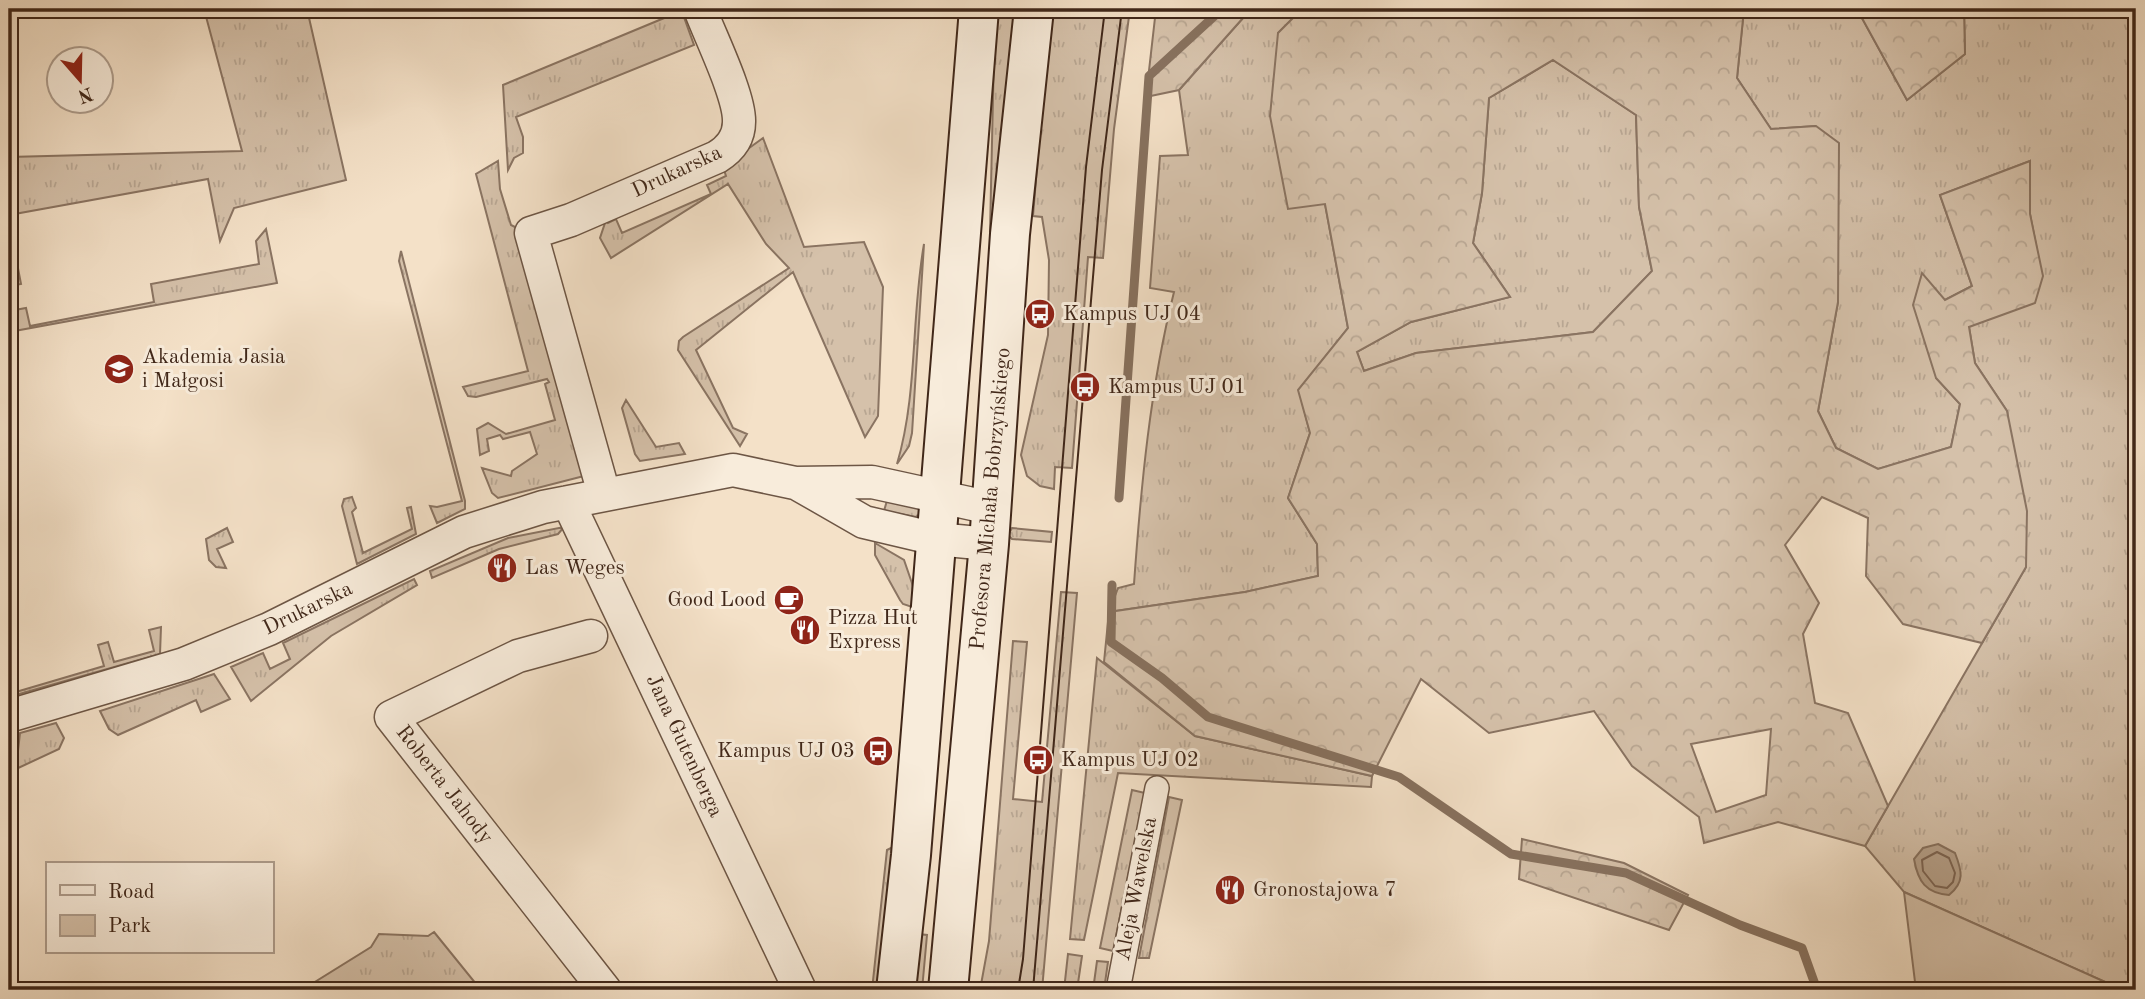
<svg xmlns="http://www.w3.org/2000/svg" width="2145" height="999" viewBox="0 0 2145 999" font-family="'Old Standard TT',serif">
	<style>
		.grass { fill: url(#grass-tufts); stroke: #8a7462; stroke-width: 2 }
		.forest { fill: url(#forest-crowns); stroke: #8a7462; stroke-width: 2; fill-rule: evenodd }
		.park { fill: #d5c1aa; stroke: #8a7462; stroke-width: 2 }
		.water { fill: #b7a28c; stroke: #87715e; stroke-width: 2 }
		.lines { fill: none; stroke-linecap: round; stroke-linejoin: round }
		.shore { stroke: #7c6452; stroke-width: 2 }
		.stream { stroke: #87715e; stroke-width: 9 }
		.pedestrian-casing { stroke: #6d5645; stroke-width: 26 }
		.minor-casing { stroke: #6d5645; stroke-width: 35 }
		.secondary-casing { stroke: #402719; stroke-width: 42 }
		.pedestrian { stroke: #f8ecdb; stroke-width: 23 }
		.minor { stroke: #f8ecdb; stroke-width: 32 }
		.secondary { stroke: #f8ecdb; stroke-width: 38 }
		.tram { stroke: #402719; stroke-width: 2 }
		.labels { text-anchor: middle; dominant-baseline: central; stroke-width: 6; stroke-linejoin: round; paint-order: stroke }
		.street-label { font-size: 21px; fill: #402719; stroke: #f8ecdb }
		.poi-label { font-size: 21px; fill: #402719; stroke: #f8ecdb; text-anchor: start }
	</style>
	<defs>
		<pattern id="grass-tufts" width="24" height="20" patternUnits="userSpaceOnUse" patternTransform="scale(1.75)"><rect width="24" height="20" fill="#d5c1aa"/><path d="M3 7l-1-3M5 7V3M7 7l1-3M15 17l-1-3M17 17v-4M19 17l1-3" fill="none" stroke="#b8a692"/></pattern>
		<pattern id="forest-crowns" width="20" height="18" patternUnits="userSpaceOnUse" patternTransform="scale(1.75)"><rect width="20" height="18" fill="#d5c1aa"/><path d="M2 6a3 3 0 1 1 6 0M12 15a3 3 0 1 1 6 0" fill="none" stroke="#b8a692"/></pattern>
	</defs>
	<rect width="100%" height="100%" fill="#f4e1c8"/>
	<filter id="stains"><feTurbulence type="fractalNoise" baseFrequency=".00286" numOctaves="4"/><feColorMatrix values="0 0 0 0 .2 0 0 0 0 .09 0 0 0 0 .02 0 0 0 .5 -.17"/></filter>
	<radialGradient id="worn" r=".72"><stop offset=".6" stop-color="#630" stop-opacity="0"/><stop offset="1" stop-color="#630" stop-opacity=".3"/></radialGradient>
	<path class="grass" d="M 204,9 L 307,9 L 346,180 L 234,208 L 220,241 L 208,179 L 9,215 L 9,157 L 242,151 Z
		M 668,9 L 681,9 L 694,45 L 516,117 L 523,137 L 523,153 L 514,158 L 508,170 L 503,85 L 669,16 Z
		M 995,9 L 1017,9 L 998,231 L 990,231 Z
		M 1050,9 L 1130,9 L 1114,129 L 1103,258 L 1088,257 L 1072,468 L 1055,467 L 1054,489 L 1040,486 L 1027,476 L 1021,455 L 1048,335 L 1049,260 L 1042,217 L 1033,216 Z
		M 1251,9 L 1302,9 L 1278,33 L 1325,204 L 1348,328 L 1299,390 L 1310,433 L 1288,498 L 1317,544 L 1318,576 L 1245,592 L 1109,612 L 1118,588 L 1134,584 C 1141,486 1150,388 1174,292 L 1150,288 L 1160,156 L 1188,155 L 1179,90 Z
		M 1744,9 L 1857,9 L 1907,100 L 1965,54 L 1964,9 L 2136,9 L 2136,990 L 2123,990 L 1904,892 L 1865,846 L 2026,567 L 2007,411 L 1975,363 L 1969,327 L 2042,276 L 2030,214 L 2030,161 L 1940,195 L 1972,286 L 1945,300 L 1936,378 L 1960,404 L 1951,447 L 1878,469 L 1836,448 L 1818,411 L 1838,302 L 1815,126 L 1771,129 L 1737,78 Z
		M 1553,60 L 1636,115 L 1639,207 L 1652,271 L 1593,332 L 1416,353 L 1364,371 L 1357,352 L 1411,322 L 1510,297 L 1473,243 L 1482,193 L 1489,98 Z
		M 763,138 L 804,247 L 864,242 L 883,287 L 878,416 L 865,437 L 793,272 L 696,350 L 733,428 L 747,434 L 740,446 L 678,350 L 679,341 L 683,337 L 789,268 L 766,244 L 728,184 L 611,258 L 600,238 L 606,220 L 608,223 L 616,219 L 622,233 L 711,194 L 707,185 L 726,176 L 723,167 Z
		M 498,161 L 500,189 L 511,225 L 521,230 L 584,476 L 498,498 L 492,493 L 482,468 L 511,476 L 512,471 L 537,454 L 530,432 L 503,439 L 500,435 L 487,439 L 489,451 L 480,455 L 477,429 L 488,423 L 506,434 L 555,420 L 545,384 L 549,382 L 547,379 L 476,397 L 468,396 L 463,387 L 528,371 L 476,174 Z
		M 9,221 L 21,284 L 9,286 Z
		M 266,229 L 277,283 L 9,332 L 9,311 L 26,308 L 30,326 L 154,302 L 151,284 L 259,264 L 256,241 Z
		M 924,244 L 912,433 L 909,446 L 897,464 C 918,393 911,317 924,244 Z
		M 401,251 L 465,501 L 465,509 L 437,523 L 430,506 L 437,507 L 462,501 L 399,261 Z
		M 626,400 L 656,447 L 679,443 L 685,454 L 640,461 L 635,454 L 622,408 Z
		M 352,497 L 356,508 L 352,512 L 363,553 L 412,529 L 407,508 L 411,507 L 416,534 L 357,564 L 342,506 L 344,499 Z
		M 888,497 L 920,504 L 921,513 L 916,517 L 884,511 Z
		M 564,527 L 558,534 L 499,549 L 432,578 L 430,571 L 508,538 Z
		M 227,528 L 233,542 L 217,549 L 226,568 L 216,567 L 209,560 L 206,539 Z
		M 1012,528 L 1052,532 L 1051,542 L 1012,539 L 1008,535 Z
		M 875,543 L 904,560 L 914,589 L 912,607 L 903,604 L 900,600 L 875,555 Z
		M 414,579 L 417,585 L 331,636 L 251,701 L 231,667 L 263,653 L 270,669 L 290,659 L 283,643 Z
		M 1061,592 L 1077,593 L 1042,990 L 980,990 L 989,941 L 1013,641 L 1027,642 L 1013,799 L 1042,802 Z
		M 161,627 L 160,654 L 9,697 L 9,694 L 104,666 L 98,645 L 108,642 L 114,662 L 154,651 L 149,630 Z
		M 1097,658 L 1195,736 L 1372,776 L 1371,787 L 1118,773 L 1084,940 L 1070,939 Z
		M 214,674 L 230,699 L 201,712 L 196,700 L 118,735 L 109,729 L 100,711 Z
		M 56,723 L 64,738 L 59,749 L 16,769 L 20,733 Z
		M 1132,790 L 1145,793 L 1113,951 L 1100,948 Z
		M 1169,797 L 1182,800 L 1149,958 L 1139,958 Z
		M 893,847 L 877,990 L 872,990 L 887,850 Z
		M 434,932 L 481,990 L 302,990 L 371,947 L 379,934 L 428,936 Z
		M 918,934 L 927,935 L 922,990 L 911,990 Z
		M 1068,954 L 1082,956 L 1077,990 L 1064,990 Z
		M 1097,961 L 1108,962 L 1104,990 L 1093,990 Z"/>
	<path class="forest" d="M 1156,9 L 1251,9 L 1179,90 L 1146,97 Z
		M 1302,9 L 1744,9 L 1737,78 L 1771,129 L 1816,126 L 1839,143 L 1838,302 L 1818,411 L 1836,448 L 1878,469 L 1951,447 L 1960,404 L 1936,378 L 1913,305 L 1922,273 L 1945,300 L 1972,286 L 1940,195 L 2030,161 L 2030,214 L 2043,276 L 2035,303 L 1969,327 L 1975,363 L 2007,411 L 2027,511 L 2026,567 L 1982,643 L 1903,624 L 1866,576 L 1868,518 L 1822,497 L 1785,545 L 1819,603 L 1803,634 L 1815,703 L 1848,713 L 1888,806 L 1865,846 L 1778,822 L 1704,843 L 1699,817 L 1632,766 L 1594,711 L 1489,733 L 1421,679 L 1372,776 L 1195,736 L 1104,662 L 1109,612 L 1245,592 L 1318,576 L 1317,544 L 1288,498 L 1310,433 L 1298,390 L 1348,328 L 1325,204 L 1288,209 L 1270,116 L 1278,33 ZM 1553,60 L 1636,115 L 1639,207 L 1652,271 L 1593,332 L 1416,353 L 1364,371 L 1357,352 L 1411,322 L 1510,297 L 1473,243 L 1482,193 L 1489,98 ZM 1771,729 L 1766,795 L 1716,812 L 1691,744 Z
		M 1857,9 L 1964,9 L 1965,54 L 1907,100 Z
		M 1522,839 L 1624,863 L 1688,895 L 1669,930 L 1519,879 Z"/>
	<path class="park" d="M 1904,892 L 2123,990 L 1916,990 Z"/>
	<path class="water" d="M 1938,844 L 1955,853 C 1962,871 1965,882 1949,895 C 1926,893 1918,882 1914,859 L 1923,848 Z"/>
	<g class="lines">
		<path class="shore" d="M 1937,852 L 1949,858 L 1955,873 L 1953,882 L 1947,888 L 1935,886 L 1923,871 L 1922,860 Z"/>
		<path class="stream" d="M 1119,498 L 1149,76 L 1222,9
			M 1112,585 L 1111,642 L 1162,678 L 1208,717 L 1399,777 L 1511,854 L 1626,873 L 1740,925 L 1802,948 L 1817,990"/>
		<g class="pedestrian-casing">
			<path id="pedestrian" d="M 1118,990 L 1157,788"/>
		</g>
		<g class="minor-casing">
			<path id="minor" d="M 796,483 L 864,522 L 936,539 L 989,544
				M 604,494 L 531,233 L 571,220 L 717,157 C 730,149 739,138 739,122 C 740,96 710,36 700,9
				M 568,502 L 800,990
				M 591,636 L 518,656 L 391,717 L 605,990
				M 9,716 L 184,664 L 269,629 L 464,532 L 543,507 L 733,470 L 795,483 L 872,482 L 991,508"/>
		</g>
		<g class="secondary-casing">
			<path id="secondary" d="M 896,990 L 911,855 L 979,9
				M 948,990 L 989,544 L 1010,234 L 1034,9"/>
		</g>
		<use href="#pedestrian" class="pedestrian"/>
		<use href="#minor" class="minor"/>
		<use href="#secondary" class="secondary"/>
		<path class="tram" d="M 1018,990 L 1023,959 L 1086,167 L 1105,9
			M 1033,990 L 1102,170 L 1122,9"/>
	</g>
	<defs>
		<g id="bus-disc" transform="scale(1.575)"><circle r="9.5" fill="#8f2418" stroke="#f8ecdb"/><path d="M-5-6H5V4H4V6H2V4H-2V6H-4V4H-5ZM-3.5-4V0h7V-4ZM-3.5 1.2v1.5H-2V1.2ZM2 1.2v1.5H3.5V1.2Z" fill="#fff"/></g>
		<g id="school-disc" transform="scale(1.575)"><circle r="9.5" fill="#8f2418" stroke="#f8ecdb"/><path d="M0-5L7-2L0 1L-7-2ZM-4 1L0 2.5L4 1V4Q0 6-4 4Z" fill="#fff"/></g>
		<g id="restaurant-disc" transform="scale(1.575)"><circle r="9.5" fill="#8f2418" stroke="#f8ecdb"/><path d="M-5-6h1v4h1v-4h1v4h1v-4h1v5L-1.5 .5V6h-2V.5L-5-1ZM5-6V6H3V1.5H1.5Q1.5-4 5-6Z" fill="#fff"/></g>
		<g id="cafe-disc" transform="scale(1.575)"><circle r="9.5" fill="#8f2418" stroke="#f8ecdb"/><path d="M-5.5-4.5H6V0H3Q3 3.5 0 3.5H-2.5Q-5.5 3.5-5.5 0ZM3-3.2v2h1.7v-2ZM-6 4.5H4V6H-6Z" fill="#fff"/></g>
	</defs>
	<g fill-rule="evenodd">
		<use href="#bus-disc" x="1040" y="314"/>
		<use href="#school-disc" x="119" y="369"/>
		<use href="#bus-disc" x="1085" y="387"/>
		<use href="#restaurant-disc" x="502" y="568"/>
		<use href="#cafe-disc" x="789" y="600"/>
		<use href="#restaurant-disc" x="805" y="630"/>
		<use href="#bus-disc" x="878" y="751"/>
		<use href="#bus-disc" x="1038" y="760"/>
		<use href="#restaurant-disc" x="1230" y="890"/>
	</g>
	<g class="labels">
		<g class="street-label">
			<text transform="translate(677 172) rotate(-25)">Drukarska</text>
			<text transform="translate(991 499) rotate(-85)">Profesora Michała Bobrzyńskiego</text>
			<text transform="translate(308 609) rotate(-26)">Drukarska</text>
			<text transform="translate(684 746) rotate(65)">Jana Gutenberga</text>
			<text transform="translate(444 785) rotate(52)">Roberta Jahody</text>
			<text transform="translate(1137 889) rotate(-79)">Aleja Wawelska</text>
		</g>
		<g class="poi-label">
			<text x="1063" y="314">Kampus UJ 04</text>
			<text x="142" y="357">Akademia Jasia<tspan x="142" dy="24">i Małgosi</tspan></text>
			<text x="1108" y="387">Kampus UJ 01</text>
			<text x="525" y="568">Las Weges</text>
			<text x="766" y="600" text-anchor="end">Good Lood</text>
			<text x="828" y="618">Pizza Hut<tspan x="828" dy="24">Express</tspan></text>
			<text x="855" y="751" text-anchor="end">Kampus UJ 03</text>
			<text x="1061" y="760">Kampus UJ 02</text>
			<text x="1253" y="890">Gronostajowa 7</text>
		</g>
	</g>
	<rect width="2145" height="999" fill="none" stroke="#f4e1c8" stroke-width="35"/>
	<rect x="10" y="10" width="2124" height="978" fill="none" stroke="#402719" stroke-width="3.5"/>
	<rect x="18" y="18" width="2110" height="964" fill="none" stroke="#402719" stroke-width="2"/>
	<rect x="46" y="862" width="228" height="91" fill="#f8ecdb" stroke="#ae9d8d" stroke-width="2"/>
	<rect x="60" y="885" width="35" height="10" fill="#f8ecdb" stroke="#ae9d8d" stroke-width="2"/>
	<text x="108" y="898" font-size="21" fill="#402719">Road</text>
	<rect x="60" y="915" width="35" height="21" fill="#d5c1aa" stroke="#ae9d8d" stroke-width="2"/>
	<text x="108" y="932" font-size="21" fill="#402719">Park</text>
	<g transform="translate(80 80) rotate(160)"><circle r="33" fill="#f8ecdb" stroke="#ae9d8d" stroke-width="2"/>
	<path d="M0-5L12 26L0 18L-12 26Z" fill="#8f2418"/>
	<text y="-10" font-size="19" font-weight="bold" text-anchor="middle" fill="#402719">N</text>
	</g>
	<rect width="100%" height="100%" filter="url(#stains)"/>
	<rect width="100%" height="100%" fill="url(#worn)"/>
</svg>
